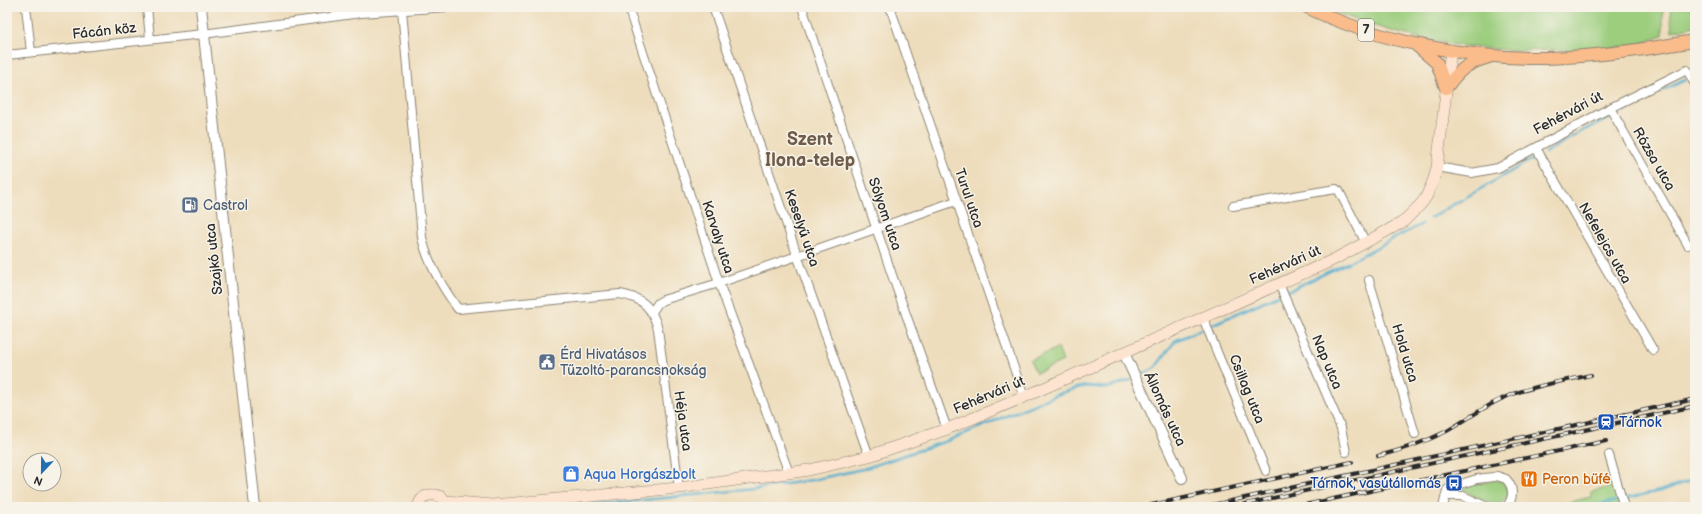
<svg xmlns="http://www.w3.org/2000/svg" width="1702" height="514" viewBox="0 0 1702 514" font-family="'Balsamiq Sans',sans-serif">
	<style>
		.green { fill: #9cce7e; stroke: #647c54 }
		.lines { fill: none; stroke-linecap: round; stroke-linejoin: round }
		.stream { stroke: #4eaccd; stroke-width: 2.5 }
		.minor-casing { stroke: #8c8474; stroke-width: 10 }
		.tertiary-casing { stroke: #8c8474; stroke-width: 12 }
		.secondary-casing { stroke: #8c8474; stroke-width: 12 }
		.primary-casing { stroke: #8c8474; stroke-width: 14 }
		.minor { stroke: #fff; stroke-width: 8 }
		.tertiary { stroke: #fff; stroke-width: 10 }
		.secondary { stroke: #fde4d1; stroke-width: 11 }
		.primary { stroke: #fabc8b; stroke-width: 12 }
		.rail-casing { stroke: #2b2b2b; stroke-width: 4 }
		.rail { stroke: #f7f3e8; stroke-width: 2.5; stroke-dasharray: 8; stroke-linecap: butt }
		.labels { text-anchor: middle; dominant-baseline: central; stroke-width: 3; stroke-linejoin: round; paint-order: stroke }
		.shield { fill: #f7f3e8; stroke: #686764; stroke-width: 1 }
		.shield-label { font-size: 13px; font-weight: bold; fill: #2b2b2b }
		.street-label { font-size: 14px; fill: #2b2b2b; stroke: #f7f3e8 }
		.service-label { font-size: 14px; fill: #4e5e75; stroke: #f7f3e8; text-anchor: start }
		.transit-label { font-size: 14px; fill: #164399; stroke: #f7f3e8; text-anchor: start }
		.shop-label { font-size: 14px; fill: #366cbe; stroke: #f7f3e8; text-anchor: start }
		.food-label { font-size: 14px; fill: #c56008; stroke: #f7f3e8; text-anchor: start }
		.district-label { font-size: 18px; font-weight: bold; fill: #6f5c4a; stroke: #f7f3e8 }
	</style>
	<rect width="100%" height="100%" fill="#f7f3e8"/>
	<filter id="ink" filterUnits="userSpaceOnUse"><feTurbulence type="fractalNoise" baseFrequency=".025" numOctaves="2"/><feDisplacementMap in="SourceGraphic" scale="8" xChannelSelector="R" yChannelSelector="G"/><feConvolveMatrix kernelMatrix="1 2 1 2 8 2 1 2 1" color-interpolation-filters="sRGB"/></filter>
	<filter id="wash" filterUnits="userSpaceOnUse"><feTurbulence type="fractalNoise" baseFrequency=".012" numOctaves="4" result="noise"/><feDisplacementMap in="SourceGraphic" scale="16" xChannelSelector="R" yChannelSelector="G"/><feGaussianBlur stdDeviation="0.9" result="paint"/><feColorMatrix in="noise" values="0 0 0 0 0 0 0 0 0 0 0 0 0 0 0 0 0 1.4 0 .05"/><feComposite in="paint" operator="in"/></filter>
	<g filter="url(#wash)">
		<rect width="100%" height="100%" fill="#eeddbc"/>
		<path class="green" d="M 1323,7 L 1663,7 L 1663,35 C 1656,37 1650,41 1643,43 C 1620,49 1594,49 1570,49 C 1551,50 1532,51 1512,50 C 1449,48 1382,32 1323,7 Z
			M 1670,7 L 1695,7 L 1695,26 L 1672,31 Z
			M 1058,348 L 1063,361 L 1036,373 L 1030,360 Z
			M 1495,480 C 1505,480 1510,488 1507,497 C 1496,512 1472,494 1460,488 Z
			M 1614,486 L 1620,507 L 1547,507 L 1591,497 L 1591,492 Z"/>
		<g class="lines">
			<path class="stream" d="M 1618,114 L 1659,92 L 1685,80
				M 1545,153 L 1584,130 L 1611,118
				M 1430,218 L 1536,157
				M 1286,292 L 1349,262 L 1422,224
				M 1209,326 L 1280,294
				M 1140,376 L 1155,368 L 1175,341 L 1202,329
				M 1628,498 L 1660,491 L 1695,479
				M 574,507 L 753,489 L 812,480 L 863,469 L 947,441 L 1056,395 L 1077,388 L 1087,386 L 1107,388 L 1131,380
				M 1587,507 L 1616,501"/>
		</g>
	</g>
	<g filter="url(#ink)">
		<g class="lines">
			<g class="minor-casing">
				<path id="minor" d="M 26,7 L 31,52
					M 147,7 L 150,39
					M 628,7 L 719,283 L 789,473
					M 713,7 L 797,255 L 869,456
					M 802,7 L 892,275 L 947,429
					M 890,7 L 1024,397
					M 402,10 L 422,237 C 427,263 443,288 458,309 L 620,294 C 643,298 652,307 658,329 L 679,488
					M 7,55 L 203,34 L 361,13 L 449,7
					M 1610,108 L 1688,245
					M 1536,148 L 1653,350
					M 1437,167 L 1472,173 L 1498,168 L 1610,108 L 1687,70 L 1695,84
					M 1233,206 L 1336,189 L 1339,191 L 1366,243
					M 1369,280 L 1415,434
					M 1279,284 L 1341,428 L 1346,452
					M 652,312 L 658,303 L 663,300 L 719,283 L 956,201
					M 1203,318 L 1266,471
					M 1609,455 L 1624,507
					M 1446,496 L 1463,496 L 1487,507
					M 1443,507 L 1447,490 L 1451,487 L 1477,479 L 1493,477 L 1497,476 L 1506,479 C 1514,487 1514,499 1506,507"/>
			</g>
			<g class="tertiary-casing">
				<path id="tertiary" d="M 201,7 L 255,507
					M 1124,353 L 1182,478"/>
			</g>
			<g class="secondary-casing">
				<path id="secondary" d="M 446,501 L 492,505 L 679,488 L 809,470 L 869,456 L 947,429 L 1024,397 L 1333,260 L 1403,222 L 1421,204 L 1426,197 L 1434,179 L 1437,167 L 1451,50
					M 418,507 C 421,495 431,492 442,497 L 448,506"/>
			</g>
			<g class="primary-casing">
				<path id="primary" d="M 1307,7 C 1376,41 1468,59 1545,58 C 1595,57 1646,49 1695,41
					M 1416,45 L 1437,63 L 1446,88
					M 1446,88 C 1459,70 1467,63 1489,57"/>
			</g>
			<use href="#minor" class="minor"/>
			<use href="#tertiary" class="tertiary"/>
			<use href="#secondary" class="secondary"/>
			<use href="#primary" class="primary"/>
			<g class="rail-casing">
				<path id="rail" d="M 1378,456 C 1402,450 1425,442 1447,431 C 1468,419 1486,405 1508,396 C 1535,385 1564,381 1591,375
					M 1142,507 L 1352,462
					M 1203,507 L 1695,399
					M 1232,507 L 1695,406
					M 1295,507 L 1606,441"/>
			</g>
			<use href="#rail" class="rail"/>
		</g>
	</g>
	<defs>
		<g id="fuel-square" transform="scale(0.9)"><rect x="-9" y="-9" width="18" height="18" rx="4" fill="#5c6f8a" stroke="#f7f3e8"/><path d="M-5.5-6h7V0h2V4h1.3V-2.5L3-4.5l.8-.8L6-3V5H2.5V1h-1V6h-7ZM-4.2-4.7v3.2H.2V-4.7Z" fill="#fff"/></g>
		<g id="civic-square" transform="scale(0.9)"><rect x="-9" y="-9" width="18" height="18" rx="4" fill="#5c6f8a" stroke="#f7f3e8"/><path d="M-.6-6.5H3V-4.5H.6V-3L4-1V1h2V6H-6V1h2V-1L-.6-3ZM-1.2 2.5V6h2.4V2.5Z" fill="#fff"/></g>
		<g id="station-square" transform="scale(0.9)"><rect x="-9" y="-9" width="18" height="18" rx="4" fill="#1a4fb4" stroke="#f7f3e8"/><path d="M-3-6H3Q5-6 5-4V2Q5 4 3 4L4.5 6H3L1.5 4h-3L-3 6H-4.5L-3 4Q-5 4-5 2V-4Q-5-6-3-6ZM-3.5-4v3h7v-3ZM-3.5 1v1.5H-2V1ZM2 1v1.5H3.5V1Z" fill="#fff"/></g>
		<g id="shop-square" transform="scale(0.9)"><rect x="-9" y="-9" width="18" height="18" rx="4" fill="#3f7fe0" stroke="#f7f3e8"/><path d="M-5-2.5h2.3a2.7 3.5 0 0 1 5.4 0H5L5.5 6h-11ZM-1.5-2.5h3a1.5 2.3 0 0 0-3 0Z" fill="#fff"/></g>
		<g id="restaurant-square" transform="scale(0.9)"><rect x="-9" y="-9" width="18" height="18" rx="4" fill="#e8710a" stroke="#f7f3e8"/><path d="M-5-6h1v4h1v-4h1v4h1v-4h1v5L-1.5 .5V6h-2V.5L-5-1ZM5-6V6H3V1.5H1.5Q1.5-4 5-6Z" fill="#fff"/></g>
		<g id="bus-square" transform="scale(0.9)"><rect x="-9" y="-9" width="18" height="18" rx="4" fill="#1a4fb4" stroke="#f7f3e8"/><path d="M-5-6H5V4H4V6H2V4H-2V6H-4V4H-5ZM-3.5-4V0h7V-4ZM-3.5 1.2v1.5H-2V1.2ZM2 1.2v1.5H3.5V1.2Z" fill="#fff"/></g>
	</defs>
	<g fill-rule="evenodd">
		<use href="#fuel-square" x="190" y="205"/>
		<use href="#civic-square" x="547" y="362"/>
		<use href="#station-square" x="1606" y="422"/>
		<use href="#shop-square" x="571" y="474"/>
		<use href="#restaurant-square" x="1529" y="479"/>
		<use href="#bus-square" x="1454" y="483"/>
	</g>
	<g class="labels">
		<rect class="shield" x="1358" y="19" width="16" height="22" rx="3"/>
		<g class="shield-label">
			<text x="1366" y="30">7</text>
		</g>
		<g class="street-label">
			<text transform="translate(104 31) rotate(-6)">Fácán köz</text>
			<text transform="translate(1568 113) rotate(-28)">Fehérvári út</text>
			<text transform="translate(1654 159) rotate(60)">Rózsa utca</text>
			<text transform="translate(969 198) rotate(71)">Turul utca</text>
			<text transform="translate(885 214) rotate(71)">Sólyom utca</text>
			<text transform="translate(802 228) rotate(71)">Keselyű utca</text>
			<text transform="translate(718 237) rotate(72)">Karvaly utca</text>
			<text transform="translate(1605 243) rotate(60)">Nefelejcs utca</text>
			<text transform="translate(214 259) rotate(-96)">Szajkó utca</text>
			<text transform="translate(1285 265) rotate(-24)">Fehérvári út</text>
			<text transform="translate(1405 353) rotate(73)">Hold utca</text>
			<text transform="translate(1327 362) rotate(67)">Nap utca</text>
			<text transform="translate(1247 389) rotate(68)">Csillag utca</text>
			<text transform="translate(989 395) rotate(-23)">Fehérvári út</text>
			<text transform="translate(1165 409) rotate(65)">Állomás utca</text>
			<text transform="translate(683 421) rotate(82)">Héja utca</text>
		</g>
		<g class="service-label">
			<text x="203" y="205">Castrol</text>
			<text x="560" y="354">Érd Hivatásos<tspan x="560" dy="16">Tűzoltó-parancsnokság</tspan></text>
		</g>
		<g class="transit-label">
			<text x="1619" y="422">Tárnok</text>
			<text x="1441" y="483" text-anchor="end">Tárnok, vasútállomás</text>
		</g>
		<g class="shop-label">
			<text x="584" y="474">Aqua Horgászbolt</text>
		</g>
		<g class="food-label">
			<text x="1542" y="479">Peron büfé</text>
		</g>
		<g class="district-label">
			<text x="810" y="139">Szent<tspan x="810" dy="21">Ilona-telep</tspan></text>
		</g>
	</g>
	<rect width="1702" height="514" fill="none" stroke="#f7f3e8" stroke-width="24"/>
	<g transform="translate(42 472) rotate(202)"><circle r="19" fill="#f7f3e8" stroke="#a5a39c"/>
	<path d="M0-3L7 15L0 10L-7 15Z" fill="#1f6fb2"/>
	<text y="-6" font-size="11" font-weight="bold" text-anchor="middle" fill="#2b2b2b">N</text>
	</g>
</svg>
